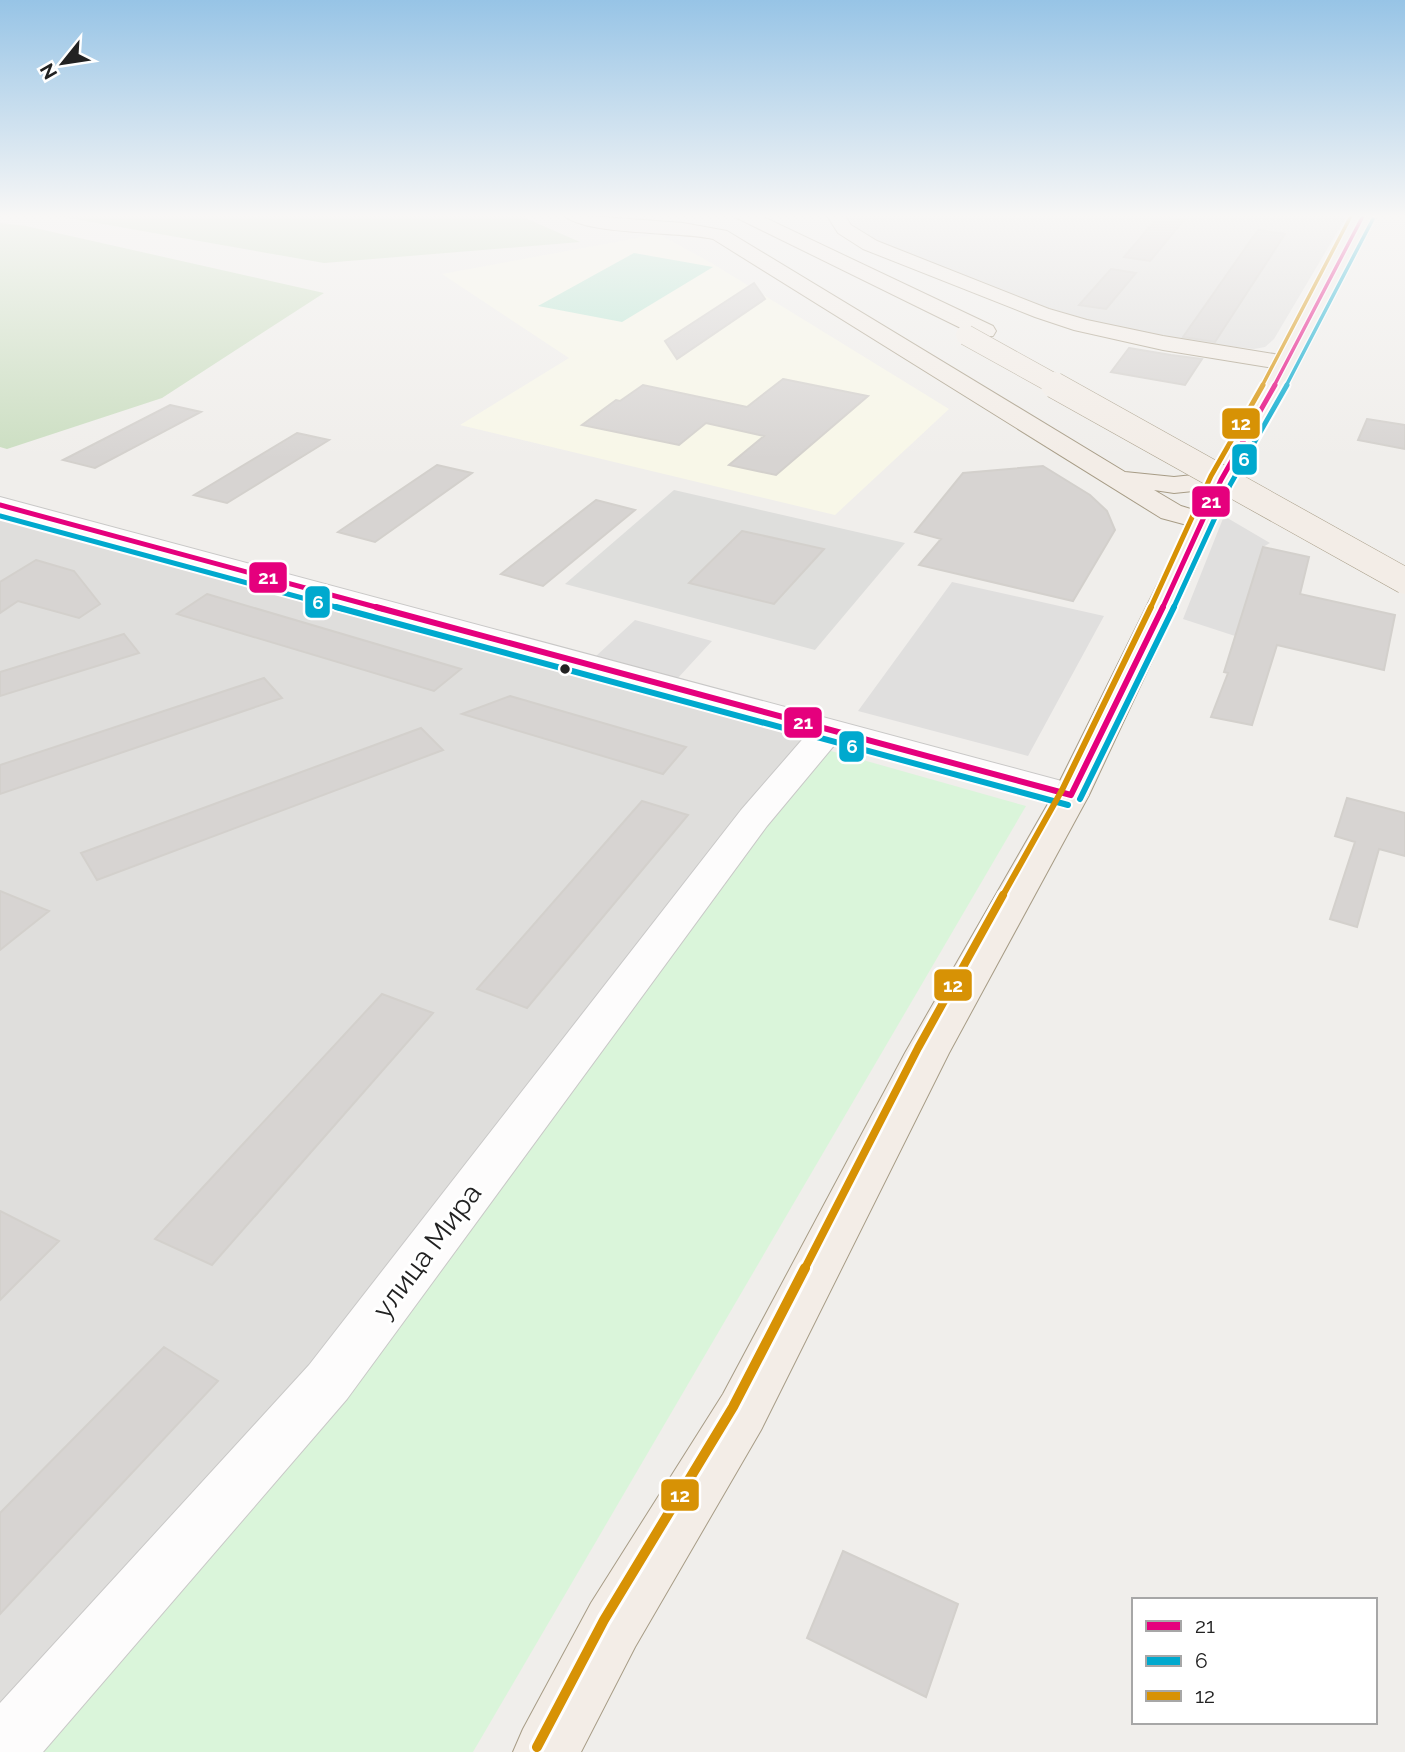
<svg xmlns="http://www.w3.org/2000/svg" width="1405" height="1752" viewBox="0 0 1405 1752" font-family="Raleway,sans-serif">
	<style>
		.residential { fill: #dfdedc }
		.education { fill: #f8f7e8 }
		.religious { fill: #dededc }
		.forest { fill: #cbdec1 }
		.park { fill: #daf5da }
		.pitch { fill: #b7e6d2 }
		.parking { fill: #e0dfde }
		.building { fill: #d7d4d2; stroke: #d3d0cc; stroke-width: 2 }
		.lines { fill: none; stroke-linecap: round; stroke-linejoin: round }
		.minor-casing { stroke: #c9c8c7; stroke-width: 2 }
		.major-casing { stroke: #a79c86; stroke-width: 2 }
		.minor { fill: #fdfcfc; fill-rule: evenodd }
		.major { fill: #f3ede7; fill-rule: evenodd }
		.major-bridge-far1-casing { stroke: #a79c86; stroke-width: 21; stroke-linecap: butt }
		.major-bridge-casing { stroke: #a79c86; stroke-width: 27; stroke-linecap: butt }
		.major-bridge-far1 { stroke: #f3ede7; stroke-width: 20 }
		.major-bridge { stroke: #f3ede7; stroke-width: 26 }
		.bus-1-far2-casing { stroke: #fff; stroke-width: 6 }
		.bus-1-far1-casing { stroke: #fff; stroke-width: 9 }
		.bus-1-casing { stroke: #fff; stroke-width: 10 }
		.bus-2-far2-casing { stroke: #fff; stroke-width: 6 }
		.bus-2-far1-casing { stroke: #fff; stroke-width: 9 }
		.bus-2-casing { stroke: #fff; stroke-width: 10 }
		.bus-3-far4-casing { stroke: #fff; stroke-width: 6 }
		.bus-3-far3-casing { stroke: #fff; stroke-width: 9 }
		.bus-3-far2-casing { stroke: #fff; stroke-width: 10 }
		.bus-3-far1-casing { stroke: #fff; stroke-width: 13 }
		.bus-3-casing { stroke: #fff; stroke-width: 16 }
		.bus-1-far2 { stroke: #e5007d; stroke-width: 3.5 }
		.bus-1-far1 { stroke: #e5007d; stroke-width: 5 }
		.bus-1 { stroke: #e5007d; stroke-width: 6 }
		.bus-2-far2 { stroke: #00a9ce; stroke-width: 3.5 }
		.bus-2-far1 { stroke: #00a9ce; stroke-width: 5 }
		.bus-2 { stroke: #00a9ce; stroke-width: 6 }
		.bus-3-far4 { stroke: #d79205; stroke-width: 3.5 }
		.bus-3-far3 { stroke: #d79205; stroke-width: 5 }
		.bus-3-far2 { stroke: #d79205; stroke-width: 6 }
		.bus-3-far1 { stroke: #d79205; stroke-width: 8 }
		.bus-3 { stroke: #d79205; stroke-width: 10 }
		.bus-dot { fill: #222; stroke: #fff; stroke-width: 2.5 }
		.labels { text-anchor: middle; dominant-baseline: central; stroke-width: 6; stroke-linejoin: round; paint-order: stroke }
		.near-street-label { font-size: 28px; fill: #222; stroke: #fff }
		.line-badge { stroke: #fff; stroke-width: 2.5 }
		.badge-label { font-size: 19px; text-anchor: middle; font-weight: bold; fill: #fff }
	</style>
	<rect width="100%" height="100%" fill="#f0eeeb"/>
	<path class="residential" d="M 846,214 L 1348,214 L 1274,339 L 1265,347 L 1254,349 L 1171,340 L 1053,312 L 878,242 L 858,232 Z
		M 0,505 L 829,730 L 0,1752 Z"/>
	<path class="education" d="M 659,234 L 713,264 L 949,409 L 835,515 L 460,425 L 569,358 L 442,274 Z"/>
	<path class="religious" d="M 674,490 L 905,543 L 815,650 L 565,584 Z"/>
	<path class="forest" d="M 46,214 L 516,214 L 580,242 L 324,263 Z
		M 0,223 L 26,226 L 324,293 L 162,398 L 7,449 L 0,447 Z"/>
	<path class="park" d="M 824,749 L 1026,806 L 473,1752 L 39,1752 Z"/>
	<path class="pitch" d="M 634,253 L 713,267 L 622,322 L 538,306 Z"/>
	<path class="parking" d="M 1224,516 L 1270,543 L 1263,547 L 1235,636 L 1183,619 Z
		M 952,582 L 1104,616 L 1028,756 L 858,711 Z
		M 635,620 L 712,641 L 677,679 L 595,657 Z"/>
	<path class="building" d="M 1159,216 L 1184,220 L 1150,261 L 1124,257 Z
		M 1258,230 L 1285,234 L 1215,342 L 1183,337 Z
		M 1111,269 L 1136,273 L 1106,309 L 1079,305 Z
		M 754,283 L 765,299 L 677,359 L 665,341 Z
		M 1129,348 L 1171,355 L 1202,359 L 1185,385 L 1111,372 Z
		M 783,379 L 868,396 L 776,475 L 729,465 L 764,436 L 706,423 L 679,445 L 582,425 L 616,400 L 620,401 L 643,385 L 747,407 Z
		M 170,405 L 201,412 L 95,468 L 63,460 Z
		M 1367,419 L 1405,425 L 1405,449 L 1358,440 Z
		M 297,433 L 329,440 L 227,503 L 194,495 Z
		M 437,465 L 472,473 L 375,542 L 338,532 Z
		M 1043,466 L 1090,495 L 1107,511 L 1115,530 L 1073,601 L 919,565 L 941,539 L 915,532 L 963,473 Z
		M 596,500 L 635,510 L 543,586 L 501,574 Z
		M 742,531 L 824,549 L 774,604 L 689,583 Z
		M 1263,547 L 1309,557 L 1300,594 L 1395,615 L 1384,670 L 1277,645 L 1252,725 L 1211,717 L 1228,673 L 1224,672 Z
		M 36,560 L 74,571 L 100,604 L 79,618 L 18,601 L 0,613 L 0,582 Z
		M 207,594 L 461,669 L 434,691 L 177,614 Z
		M 124,634 L 139,653 L 0,696 L 0,672 Z
		M 264,678 L 282,698 L 0,794 L 0,765 Z
		M 510,696 L 686,747 L 663,774 L 462,714 Z
		M 421,728 L 443,750 L 97,880 L 81,853 Z
		M 1347,798 L 1405,813 L 1405,856 L 1379,849 L 1357,927 L 1330,919 L 1355,842 L 1335,836 Z
		M 642,801 L 688,815 L 527,1008 L 477,989 Z
		M 0,891 L 49,911 L 0,950 Z
		M 382,994 L 433,1013 L 212,1265 L 155,1239 Z
		M 0,1211 L 59,1241 L 0,1300 Z
		M 164,1347 L 218,1381 L 0,1614 L 0,1513 Z
		M 843,1551 L 958,1604 L 926,1697 L 807,1638 Z"/>
	<g class="lines">
		<g class="minor-casing">
			<path id="minor" d="M 0,497 L 1084,787 L 1089,795 L 1084,803 L 1071,806 L 837,742 L 767,826 L 347,1399 L 43,1752 L 0,1752 L 0,1703 L 309,1365 L 741,810 L 807,734 L 0,513 Z"/>
		</g>
		<g class="major-casing">
			<path id="major" d="M 563,214 L 683,223 L 727,231 L 1125,472 L 1174,477 L 1212,473 L 1273,368 L 1163,350 L 1074,330 L 1035,317 L 863,249 L 838,233 L 826,214 L 844,214 L 851,225 L 877,241 L 1049,309 L 1087,320 L 1163,336 L 1280,355 L 1355,214 L 1373,214 L 1298,363 L 1234,480 L 1195,569 L 1089,795 L 949,1053 L 761,1430 L 635,1647 L 581,1752 L 513,1752 L 523,1729 L 591,1603 L 723,1394 L 905,1053 L 1053,795 L 1187,525 L 1161,518 L 713,239 C 681,231 581,236 563,214 ZM 1154,490 L 1174,493 L 1203,490 L 1194,510 L 1181,506 Z
				M 734,214 L 757,214 L 993,326 L 996,331 L 993,336 L 977,336 L 737,218 Z"/>
		</g>
		<use href="#minor" class="minor"/>
		<use href="#major" class="major"/>
		<g class="major-bridge-far1-casing">
			<path id="major-bridge-far1" d="M 966,335 L 1058,386"/>
		</g>
		<g class="major-bridge-casing">
			<path id="major-bridge" d="M 1054,385 L 1405,581"/>
		</g>
		<use href="#major-bridge-far1" class="major-bridge-far1"/>
		<use href="#major-bridge" class="major-bridge"/>
		<g class="bus-1-far2-casing">
			<path id="bus-1-far2" d="M 1274,386 L 1364,214"/>
		</g>
		<g class="bus-1-far1-casing">
			<path id="bus-1-far1" d="M 0,505 L 383,609
				M 1162,609 L 1221,480 L 1275,385"/>
		</g>
		<g class="bus-1-casing">
			<path id="bus-1" d="M 376,607 L 1071,795
				M 1071,795 L 1163,607"/>
		</g>
		<g class="bus-2-far2-casing">
			<path id="bus-2-far2" d="M 1286,386 L 1373,219"/>
		</g>
		<g class="bus-2-far1-casing">
			<path id="bus-2-far1" d="M 0,516 L 343,609
				M 1173,609 L 1230,485 L 1287,385"/>
		</g>
		<g class="bus-2-casing">
			<path id="bus-2" d="M 336,607 L 1068,805
				M 1080,799 L 1174,607"/>
		</g>
		<g class="bus-3-far4-casing">
			<path id="bus-3-far4" d="M 1262,386 L 1352,214"/>
		</g>
		<g class="bus-3-far3-casing">
			<path id="bus-3-far3" d="M 1150,609 L 1211,476 L 1263,385"/>
		</g>
		<g class="bus-3-far2-casing">
			<path id="bus-3-far2" d="M 1002,897 L 1062,790 L 1151,607"/>
		</g>
		<g class="bus-3-far1-casing">
			<path id="bus-3-far1" d="M 804,1270 L 918,1048 L 1003,895"/>
		</g>
		<g class="bus-3-casing">
			<path id="bus-3" d="M 537,1747 L 604,1620 L 733,1407 L 805,1268"/>
		</g>
		<use href="#bus-1-far2" class="bus-1-far2"/>
		<use href="#bus-1-far1" class="bus-1-far1"/>
		<use href="#bus-1" class="bus-1"/>
		<use href="#bus-2-far2" class="bus-2-far2"/>
		<use href="#bus-2-far1" class="bus-2-far1"/>
		<use href="#bus-2" class="bus-2"/>
		<use href="#bus-3-far4" class="bus-3-far4"/>
		<use href="#bus-3-far3" class="bus-3-far3"/>
		<use href="#bus-3-far2" class="bus-3-far2"/>
		<use href="#bus-3-far1" class="bus-3-far1"/>
		<use href="#bus-3" class="bus-3"/>
	</g>
	<linearGradient id="sky" x2="0" y2="1"><stop stop-color="#97c4e6"/><stop offset="0.47" stop-color="#f8f7f6"/><stop offset="1" stop-color="#f8f7f6" stop-opacity="0"/></linearGradient>
	<rect width="1405" height="459" fill="url(#sky)"/>
	<circle class="bus-dot" cx="565" cy="669" r="6"/>
	<g class="labels">
		<g class="near-street-label">
			<text transform="translate(427 1251) rotate(-53)">улица Мира</text>
		</g>
	</g>
	<g class="line-badge">
		<rect x="1221" y="407" width="40" height="33" rx="7" fill="#d79205"/>
		<rect x="1231" y="443" width="27" height="33" rx="7" fill="#00a9ce"/>
		<rect x="1191" y="485" width="40" height="33" rx="7" fill="#e5007d"/>
		<rect x="248" y="561" width="40" height="33" rx="7" fill="#e5007d"/>
		<rect x="304" y="585" width="27" height="34" rx="7" fill="#00a9ce"/>
		<rect x="783" y="706" width="40" height="33" rx="7" fill="#e5007d"/>
		<rect x="838" y="730" width="27" height="33" rx="7" fill="#00a9ce"/>
		<rect x="933" y="968" width="40" height="34" rx="7" fill="#d79205"/>
		<rect x="660" y="1478" width="40" height="34" rx="7" fill="#d79205"/>
	</g>
	<g class="badge-label">
		<text x="1241" y="430">12</text>
		<text x="1244" y="466">6</text>
		<text x="1211" y="508">21</text>
		<text x="268" y="584">21</text>
		<text x="318" y="609">6</text>
		<text x="803" y="729">21</text>
		<text x="852" y="753">6</text>
		<text x="953" y="992">12</text>
		<text x="680" y="1502">12</text>
	</g>
	<rect x="1132" y="1598" width="245" height="126" fill="#ffffff" stroke="#a7a7a7" stroke-width="2"/>
	<rect x="1146" y="1621" width="35" height="10" fill="#e5007d" stroke="#a7a7a7" stroke-width="2"/>
	<text x="1195" y="1633" font-size="21" fill="#222222">21</text>
	<rect x="1146" y="1656" width="35" height="10" fill="#00a9ce" stroke="#a7a7a7" stroke-width="2"/>
	<text x="1195" y="1668" font-size="21" fill="#222222">6</text>
	<rect x="1146" y="1691" width="35" height="10" fill="#d79205" stroke="#a7a7a7" stroke-width="2"/>
	<text x="1195" y="1703" font-size="21" fill="#222222">12</text>
	<g transform="translate(63 63) rotate(240)" stroke="#ffffff" stroke-width="5" paint-order="stroke">
	<path d="M0-5L12 26L0 18L-12 26Z" fill="#222222"/>
	<text y="-10" font-size="19" font-weight="bold" text-anchor="middle" fill="#222222">N</text>
	</g>
</svg>
